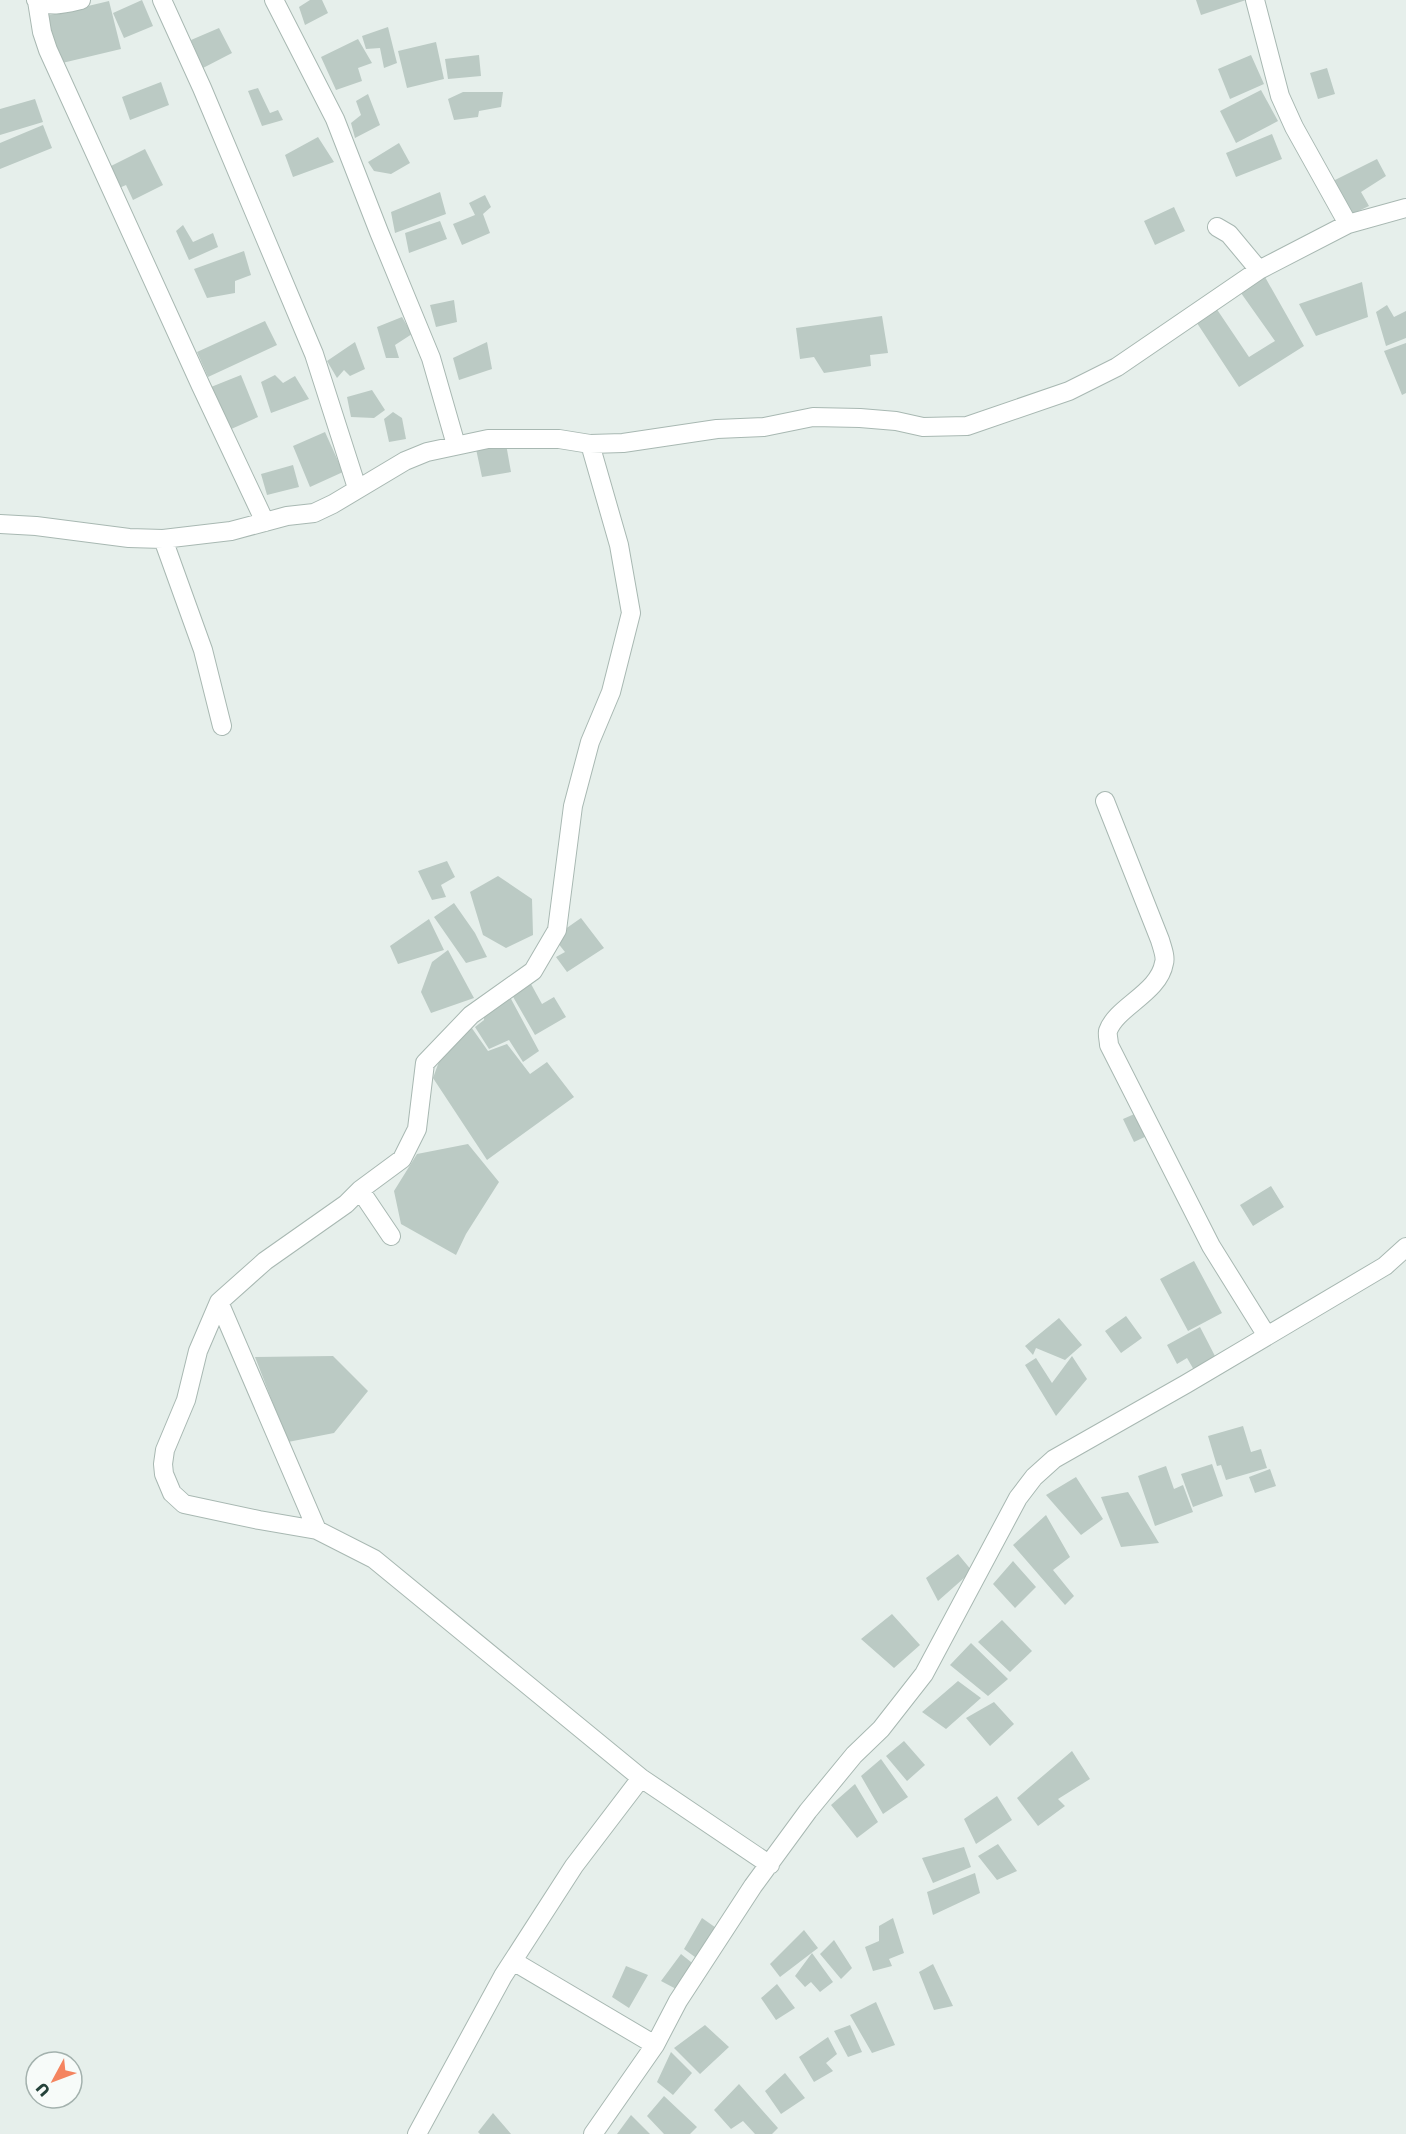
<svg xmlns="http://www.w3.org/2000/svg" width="1406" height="2134" viewBox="0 0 1406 2134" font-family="'Golos Text',sans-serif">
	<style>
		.building { fill: #bbcac4 }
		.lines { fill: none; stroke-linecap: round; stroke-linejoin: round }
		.minor-casing { stroke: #a8b8b2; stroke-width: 20 }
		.minor { stroke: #fff; stroke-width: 18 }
	</style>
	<rect width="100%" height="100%" fill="#e6efeb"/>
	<path class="building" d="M 142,0 L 153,26 L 124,38 L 113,13 Z
		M 310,0 L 322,0 L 328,13 L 305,25 L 299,7 Z
		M 1196,0 L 1246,0 L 1201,15 Z
		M 109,1 L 121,49 L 58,64 L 46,16 Z
		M 388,27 L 397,63 L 384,68 L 380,48 L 366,49 L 362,36 Z
		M 219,28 L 232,53 L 203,68 L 191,40 Z
		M 358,39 L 372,63 L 358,68 L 362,81 L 336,90 L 321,57 Z
		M 436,42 L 444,79 L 407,88 L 398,51 Z
		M 479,55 L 481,76 L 448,79 L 445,59 Z
		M 1251,55 L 1264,84 L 1230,99 L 1218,69 Z
		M 1327,68 L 1335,94 L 1318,99 L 1310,73 Z
		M 161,82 L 169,105 L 130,120 L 122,97 Z
		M 258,88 L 270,113 L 278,110 L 283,120 L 262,126 L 248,91 Z
		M 1261,90 L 1278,121 L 1236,143 L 1220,111 Z
		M 463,92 L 503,92 L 501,107 L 479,111 L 478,117 L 454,120 L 448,99 Z
		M 368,94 L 380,125 L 355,138 L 351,123 L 361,115 L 356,101 Z
		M 35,99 L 43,122 L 0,135 L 0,109 Z
		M 43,125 L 52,148 L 0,169 L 0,143 Z
		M 1272,134 L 1282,159 L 1236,177 L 1226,153 Z
		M 318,137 L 334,162 L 293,177 L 285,155 Z
		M 399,143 L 410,163 L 391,174 L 374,171 L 368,162 Z
		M 145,149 L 163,185 L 133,200 L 126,185 L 117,189 L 107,168 Z
		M 1377,159 L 1386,176 L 1361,192 L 1369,206 L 1348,216 L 1331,182 Z
		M 440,192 L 446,214 L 395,233 L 391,212 Z
		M 485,195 L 491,207 L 483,214 L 490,233 L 462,245 L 453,224 L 475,215 L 469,203 Z
		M 1174,207 L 1185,231 L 1155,245 L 1144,221 Z
		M 440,221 L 447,239 L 409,253 L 405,233 Z
		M 183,225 L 193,242 L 213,233 L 218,247 L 189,260 L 176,231 Z
		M 244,251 L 251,275 L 235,281 L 235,293 L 207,298 L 194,269 Z
		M 1265,277 L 1304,346 L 1239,387 L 1195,320 L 1216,308 L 1249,357 L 1275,341 L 1241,293 Z
		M 1362,282 L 1368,317 L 1316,336 L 1299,304 Z
		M 454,300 L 457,322 L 436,327 L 430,305 Z
		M 1387,305 L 1394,317 L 1406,311 L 1406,338 L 1386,346 L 1376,312 Z
		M 882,316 L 888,353 L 870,355 L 871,366 L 824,373 L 814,357 L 800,359 L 796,328 Z
		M 402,317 L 412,334 L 395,345 L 399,358 L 386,358 L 377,327 Z
		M 265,321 L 277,345 L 208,377 L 197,352 Z
		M 355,342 L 365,369 L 350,376 L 344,370 L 337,378 L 327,361 Z
		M 487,342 L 492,369 L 459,380 L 453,358 Z
		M 1406,343 L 1406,393 L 1402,395 L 1384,351 Z
		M 241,375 L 258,417 L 229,430 L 211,387 Z
		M 275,375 L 283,383 L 295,376 L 309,399 L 271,413 L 261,382 Z
		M 372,390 L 385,410 L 374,418 L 351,417 L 347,397 Z
		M 393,412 L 402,418 L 406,439 L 389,442 L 384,419 Z
		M 325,432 L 343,472 L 310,487 L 293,446 Z
		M 506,444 L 511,472 L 482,477 L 476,449 Z
		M 293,465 L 299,487 L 267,495 L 261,474 Z
		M 447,861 L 455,877 L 441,885 L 446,897 L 432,900 L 418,871 Z
		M 498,876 L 532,899 L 533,935 L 506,948 L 483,935 L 470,892 Z
		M 454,903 L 475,933 L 487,957 L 466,963 L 434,917 Z
		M 581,918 L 604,948 L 567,972 L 556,957 L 565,952 L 557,942 L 564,937 L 561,932 Z
		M 429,919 L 444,950 L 398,964 L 390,946 Z
		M 448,950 L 474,998 L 431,1013 L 421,992 L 432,962 Z
		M 531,984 L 542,1004 L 554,997 L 566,1017 L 535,1035 L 512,995 Z
		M 510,997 L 539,1051 L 523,1062 L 509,1040 L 489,1049 L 475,1027 L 484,1020 L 484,1015 Z
		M 469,1024 L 488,1051 L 507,1044 L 530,1074 L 547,1062 L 574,1097 L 487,1160 L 433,1078 L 441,1056 Z
		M 1139,1112 L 1149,1135 L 1134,1142 L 1123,1119 Z
		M 468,1144 L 499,1182 L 466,1234 L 456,1255 L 401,1224 L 394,1191 L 417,1154 Z
		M 1271,1186 L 1284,1207 L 1253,1226 L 1240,1205 Z
		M 1194,1261 L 1222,1313 L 1188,1331 L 1160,1279 Z
		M 1126,1316 L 1142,1338 L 1121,1353 L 1105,1331 Z
		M 1059,1318 L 1082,1345 L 1065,1360 L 1036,1348 L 1033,1355 L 1025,1346 Z
		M 1200,1327 L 1216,1358 L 1194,1370 L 1187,1358 L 1177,1364 L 1167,1345 Z
		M 333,1356 L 368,1391 L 334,1433 L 288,1442 L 255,1357 Z
		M 1072,1356 L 1087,1379 L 1056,1416 L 1025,1365 L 1036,1358 L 1052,1383 Z
		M 1243,1426 L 1251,1452 L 1261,1449 L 1267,1468 L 1226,1480 L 1221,1465 L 1217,1466 L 1208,1436 Z
		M 1212,1464 L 1223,1496 L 1193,1507 L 1181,1474 Z
		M 1166,1466 L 1174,1489 L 1183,1485 L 1193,1512 L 1155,1526 L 1138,1476 Z
		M 1270,1469 L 1276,1486 L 1255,1493 L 1249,1477 Z
		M 1076,1477 L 1103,1519 L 1081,1535 L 1046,1495 Z
		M 1128,1492 L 1159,1543 L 1121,1547 L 1101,1497 Z
		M 1046,1515 L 1070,1557 L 1053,1570 L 1074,1596 L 1065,1605 L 1013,1545 Z
		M 958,1554 L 972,1571 L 938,1601 L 926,1578 Z
		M 1013,1561 L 1036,1587 L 1015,1608 L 993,1584 Z
		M 892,1614 L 920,1645 L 894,1668 L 861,1639 Z
		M 1002,1620 L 1032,1651 L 1010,1672 L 978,1642 Z
		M 971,1643 L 1008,1679 L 988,1696 L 950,1665 Z
		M 958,1681 L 981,1698 L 946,1729 L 922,1712 Z
		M 994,1702 L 1014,1724 L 990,1746 L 966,1718 Z
		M 904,1741 L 925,1765 L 907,1781 L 886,1756 Z
		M 1072,1751 L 1090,1779 L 1058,1799 L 1065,1806 L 1038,1826 L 1017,1798 Z
		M 881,1759 L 908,1797 L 883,1814 L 861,1776 Z
		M 855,1784 L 878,1822 L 857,1838 L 831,1805 Z
		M 997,1796 L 1012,1820 L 976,1844 L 964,1819 Z
		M 998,1844 L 1017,1871 L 997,1880 L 978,1856 Z
		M 964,1847 L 971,1867 L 933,1883 L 922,1858 Z
		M 975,1873 L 980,1893 L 933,1915 L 927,1892 Z
		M 702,1918 L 719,1930 L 699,1960 L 684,1949 Z
		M 893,1918 L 904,1953 L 889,1959 L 892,1966 L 873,1971 L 865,1947 L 879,1941 L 879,1926 Z
		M 804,1930 L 818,1948 L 780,1977 L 770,1964 Z
		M 834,1940 L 852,1968 L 841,1979 L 820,1954 Z
		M 812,1953 L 833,1982 L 820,1992 L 811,1982 L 805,1987 L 795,1976 Z
		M 681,1954 L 696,1966 L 678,1990 L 661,1981 Z
		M 933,1964 L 953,2006 L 934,2010 L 919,1972 Z
		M 626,1966 L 648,1975 L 629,2008 L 612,1997 Z
		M 777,1984 L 795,2008 L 776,2020 L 761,1998 Z
		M 876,2002 L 895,2045 L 872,2053 L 850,2015 Z
		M 705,2025 L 729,2047 L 700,2074 L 674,2048 Z
		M 850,2025 L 862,2052 L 848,2057 L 834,2031 Z
		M 828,2037 L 837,2054 L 826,2063 L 833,2071 L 814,2082 L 799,2057 Z
		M 671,2052 L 692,2073 L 673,2095 L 657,2082 Z
		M 785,2073 L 805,2098 L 781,2114 L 765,2091 Z
		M 739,2084 L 778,2128 L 772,2134 L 755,2134 L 743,2121 L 731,2129 L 714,2110 Z
		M 664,2096 L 697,2127 L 690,2134 L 664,2134 L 647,2116 Z
		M 493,2113 L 511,2134 L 480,2134 L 478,2132 Z
		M 631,2115 L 650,2134 L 617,2134 Z"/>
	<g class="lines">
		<g class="minor-casing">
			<path id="minor" d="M 36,0 C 51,8 64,4 81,0
				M 162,0 L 202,88 L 314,354 L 357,488
				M 274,0 L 335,119 L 379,232 L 431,358 L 456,445
				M 1255,0 L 1280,96 L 1294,127 L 1348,224
				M 37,1 L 42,32 L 48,50 L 201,386 L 265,522
				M 1217,227 L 1229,234 L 1259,270
				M 590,444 L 619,545 L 631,613 L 611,692 L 590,742 L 573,806 L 557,930 L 533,971 L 471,1015 L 425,1063 L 417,1129 L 402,1159 L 360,1190 L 346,1204 L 265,1261 L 219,1302 L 198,1351 L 186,1400 L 165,1450 L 163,1464 L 164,1474 L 172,1493 L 184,1504 L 259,1520 L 317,1530 L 374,1559 L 641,1778 L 770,1865
				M 0,524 L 36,526 L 129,538 L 163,539 L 231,531 L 287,516 L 314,513 L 333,504 L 405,461 L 427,452 L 488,439 L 559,439 L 590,444 L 623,443 L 717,429 L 764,427 L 813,417 L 860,418 L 896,421 L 923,427 L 967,426 L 1069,391 L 1117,367 L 1259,270 L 1348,224 L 1406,208
				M 163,539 L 203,650 L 222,726
				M 1105,801 L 1160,940 C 1162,947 1166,957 1164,963 C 1159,993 1116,1007 1108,1031 C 1107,1034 1109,1041 1109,1045 L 1211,1246 L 1267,1336
				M 360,1190 L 391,1236
				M 219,1302 L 317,1530
				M 513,1961 L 655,2045
				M 417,2134 L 503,1976 L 574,1866 L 641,1778
				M 593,2134 L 655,2045 L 678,2001 L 753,1886 L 808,1811 L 854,1755 L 881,1729 L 924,1674 L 1018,1498 L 1034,1477 L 1054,1459 L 1186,1384 L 1385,1266 L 1406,1247"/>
		</g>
		<use href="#minor" class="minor"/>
	</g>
	<g transform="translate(54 2080) rotate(229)"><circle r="28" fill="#f7fbf9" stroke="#a3b1ad" stroke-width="1.5"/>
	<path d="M0-4.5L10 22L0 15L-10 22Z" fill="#f4845f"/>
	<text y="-9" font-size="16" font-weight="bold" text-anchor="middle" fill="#24423a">U</text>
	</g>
</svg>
